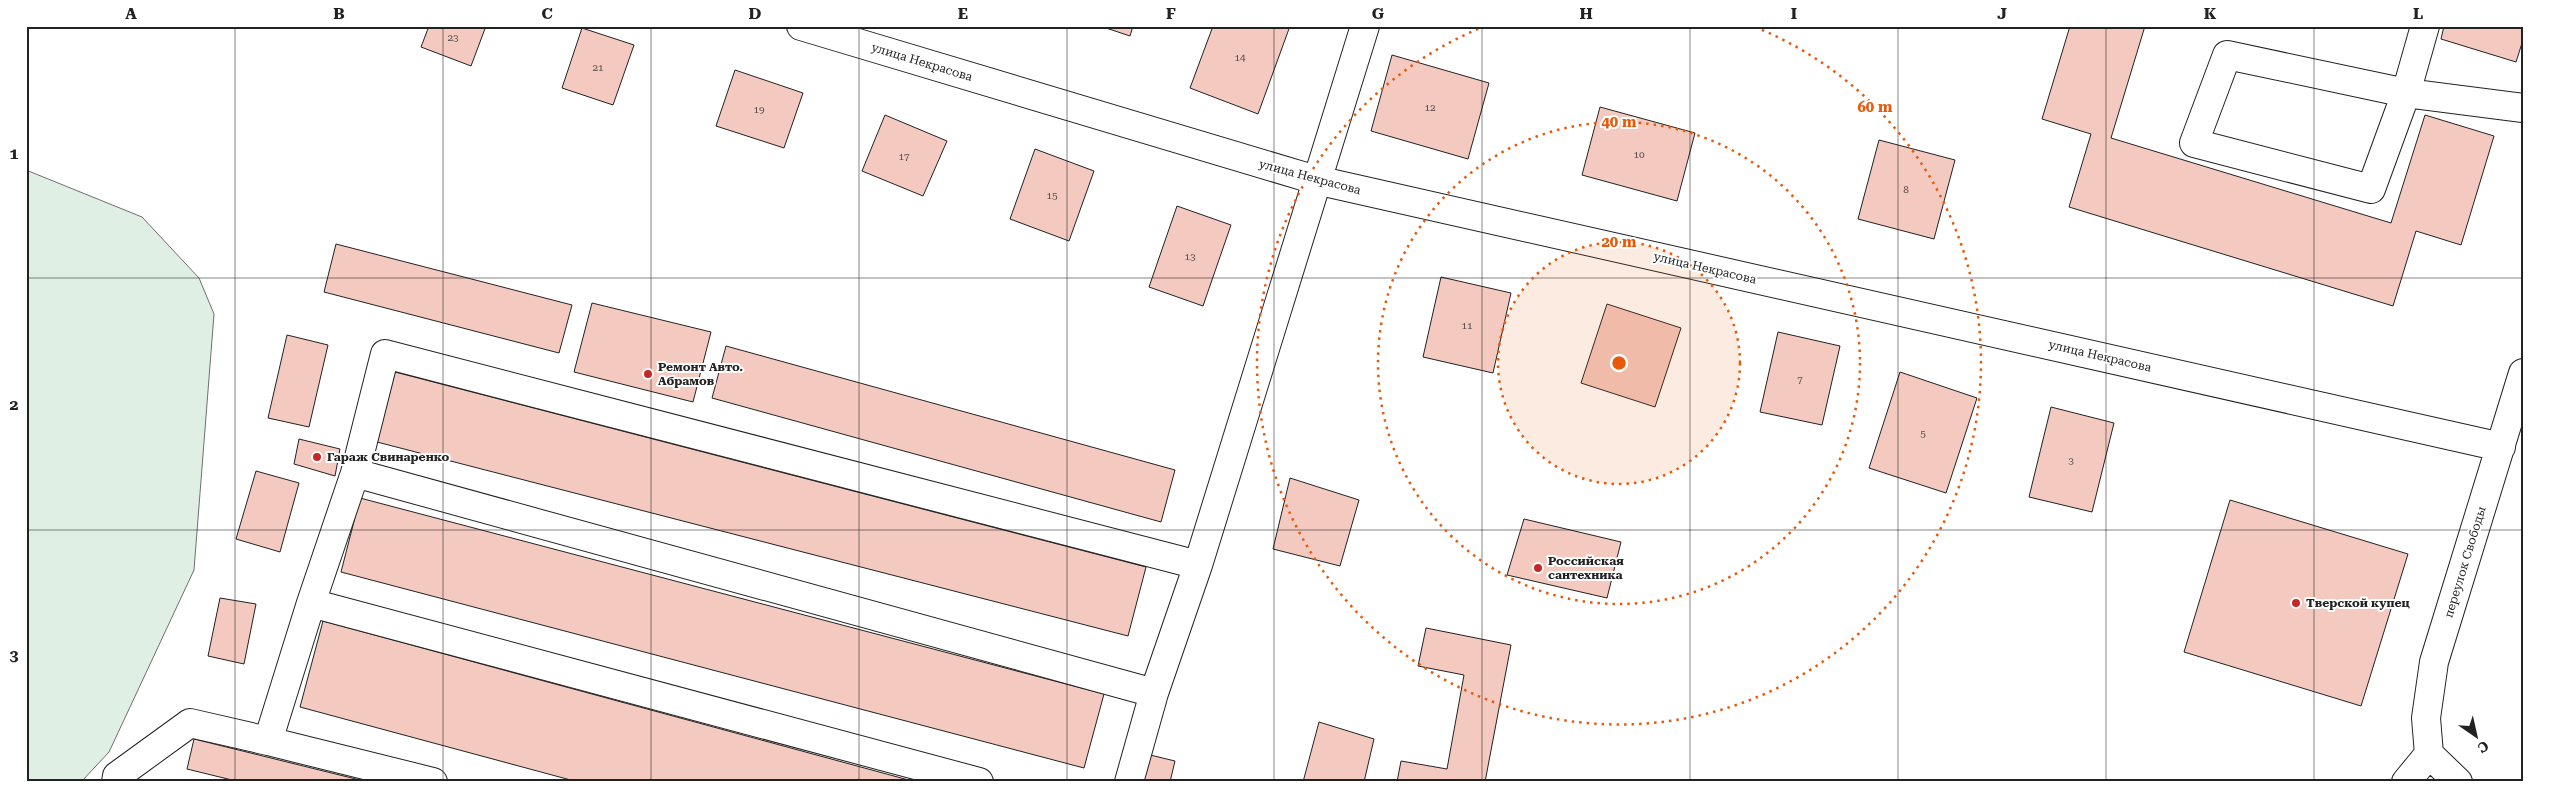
<svg xmlns="http://www.w3.org/2000/svg" width="2549" height="808" viewBox="0 0 2549 808" font-family="'Roboto Serif',serif">
	<style>
		.green { fill: #e0efe3; stroke: #6f6f6f }
		.building { fill: #f3c9c0; stroke: #222 }
		.lines { fill: none; stroke-linecap: round; stroke-linejoin: round }
		.minor-casing { stroke: #222; stroke-width: 30 }
		.minor { stroke: #fff; stroke-width: 28 }
		.grid { fill: none; stroke: #222; stroke-width: 1; stroke-opacity: 0.55 }
		.ring { fill: none; stroke: #e8590c; stroke-width: 2.5; stroke-dasharray: 2.5 5 }
		.poi-dot { fill: #c62828; stroke: #fff; stroke-width: 2 }
		.labels { text-anchor: middle; dominant-baseline: central; stroke-width: 4; stroke-linejoin: round; paint-order: stroke }
		.number-label { font-size: 10px; fill: #564c4a }
		.street-label { font-size: 12px; fill: #222; stroke: #fff }
		.poi-label { font-size: 12px; font-weight: bold; fill: #222; stroke: #fff; text-anchor: start }
		.centre { fill: #e8590c; stroke: #fff; stroke-width: 2.5 }
		.ring-label { font-size: 15px; text-anchor: middle; font-weight: bold; fill: #e8590c; stroke: #fff; stroke-width: 4; stroke-linejoin: round; paint-order: stroke }
		.neatline { fill: none; stroke: #222; stroke-width: 2 }
		.grid-label { font-size: 16px; text-anchor: middle; font-weight: bold; fill: #222 }
	</style>
	<rect width="100%" height="100%" fill="#fff"/>
	<path class="green" d="M 26,170 L 142,217 L 199,278 L 214,314 L 194,570 L 109,752 L 81,782 L 26,782 Z"/>
	<path class="building" d="M 429,26 L 486,26 L 471,66 L 421,47 Z
		M 1100,26 L 1133,26 L 1130,36 Z
		M 1213,26 L 1290,26 L 1258,114 L 1190,88 Z
		M 2070,26 L 2145,26 L 2111,138 L 2391,223 L 2425,115 L 2494,136 L 2461,245 L 2416,231 L 2393,306 L 2069,207 L 2091,134 L 2042,119 Z
		M 2444,26 L 2523,26 L 2523,40 L 2516,62 L 2441,39 Z
		M 582,28 L 634,45 L 613,105 L 562,88 Z
		M 1392,55 L 1489,83 L 1468,159 L 1371,131 Z
		M 735,70 L 803,93 L 784,148 L 716,126 Z
		M 1600,107 L 1695,133 L 1677,201 L 1582,175 Z
		M 885,115 L 947,141 L 923,196 L 862,171 Z
		M 1879,140 L 1955,160 L 1934,239 L 1858,219 Z
		M 1035,149 L 1094,171 L 1069,241 L 1010,219 Z
		M 1177,206 L 1231,225 L 1203,306 L 1149,287 Z
		M 336,244 L 572,305 L 559,353 L 324,292 Z
		M 1441,277 L 1511,293 L 1493,373 L 1423,357 Z
		M 592,303 L 711,332 L 693,402 L 574,372 Z
		M 1607,304 L 1681,328 L 1655,407 L 1581,383 Z
		M 1778,332 L 1840,346 L 1822,425 L 1760,412 Z
		M 287,335 L 328,345 L 309,427 L 268,418 Z
		M 726,346 L 1175,470 L 1161,522 L 712,398 Z
		M 395,372 L 1146,567 L 1128,636 L 377,442 Z
		M 1900,372 L 1977,398 L 1946,493 L 1869,468 Z
		M 2051,407 L 2114,423 L 2092,512 L 2029,497 Z
		M 299,439 L 340,449 L 335,476 L 294,464 Z
		M 256,471 L 299,483 L 280,552 L 236,539 Z
		M 1290,478 L 1359,500 L 1340,566 L 1273,549 Z
		M 360,498 L 1104,694 L 1084,768 L 341,572 Z
		M 2230,500 L 2408,554 L 2361,706 L 2184,652 Z
		M 1524,519 L 1621,542 L 1607,598 L 1507,575 Z
		M 220,598 L 256,604 L 244,664 L 208,656 Z
		M 323,621 L 916,782 L 578,782 L 300,707 Z
		M 1426,628 L 1511,645 L 1485,782 L 1397,782 L 1401,761 L 1447,769 L 1464,675 L 1418,666 Z
		M 1319,722 L 1374,739 L 1364,782 L 1303,782 Z
		M 194,739 L 368,782 L 240,782 L 187,769 Z
		M 1142,753 L 1175,761 L 1170,782 L 1136,782 Z"/>
	<g class="lines">
		<g class="minor-casing">
			<path id="minor" d="M 801,26 L 1316,180 L 2501,447
				M 2425,26 L 2406,93 L 2371,189 L 2194,143 L 2227,55 L 2406,93 L 2523,108
				M 311,603 L 355,473
				M 1154,693 L 355,473 L 385,354 L 1198,565
				M 2429,754 L 2426,718 L 2434,662 L 2523,373
				M 2429,754 L 2458,782
				M 116,782 L 117,776 L 190,723 L 268,741
				M 433,782 L 268,741 L 311,603 L 979,782
				M 1129,782 L 1154,693 L 1198,565 L 1365,26
				M 2406,782 L 2429,754"/>
		</g>
		<use href="#minor" class="minor"/>
	</g>
	<path class="grid" d="M 235,26 L 235,782M 443,26 L 443,782M 651,26 L 651,782M 859,26 L 859,782M 1067,26 L 1067,782M 1274,26 L 1274,782M 1482,26 L 1482,782M 1690,26 L 1690,782M 1898,26 L 1898,782M 2106,26 L 2106,782M 2314,26 L 2314,782M 26,278 L 2523,278M 26,530 L 2523,530"/>
	<circle cx="1619" cy="363" r="121" fill="#e8590c" fill-opacity=".12"/>
	<g class="ring">
		<circle cx="1619" cy="363" r="121"/>
		<circle cx="1619" cy="363" r="241"/>
		<path d="M1755 27A362 362 0 1 1 1483 27"/>
	</g>
	<g class="poi-dot">
		<circle cx="648" cy="374" r="5"/>
		<circle cx="317" cy="457" r="5"/>
		<circle cx="1538" cy="568" r="5"/>
		<circle cx="2296" cy="603" r="5"/>
	</g>
	<g class="labels">
		<g class="number-label">
			<text x="453" y="37">23</text>
			<text x="1240" y="57">14</text>
			<text x="598" y="67">21</text>
			<text x="1430" y="107">12</text>
			<text x="759" y="109">19</text>
			<text x="1639" y="154">10</text>
			<text x="904" y="156">17</text>
			<text x="1906" y="189">8</text>
			<text x="1052" y="195">15</text>
			<text x="1190" y="256">13</text>
			<text x="1467" y="325">11</text>
			<text x="1800" y="379">7</text>
			<text x="1923" y="433">5</text>
			<text x="2071" y="460">3</text>
		</g>
		<g class="street-label">
			<text transform="translate(922 62) rotate(17)">улица Некрасова</text>
			<text transform="translate(1310 177) rotate(15)">улица Некрасова</text>
			<text transform="translate(1705 268) rotate(13)">улица Некрасова</text>
			<text transform="translate(2100 356) rotate(13)">улица Некрасова</text>
			<text transform="translate(2465 562) rotate(-73)">переулок Свободы</text>
		</g>
		<g class="poi-label">
			<text x="658" y="367">Ремонт Авто.<tspan x="658" dy="14">Абрамов</tspan></text>
			<text x="327" y="457">Гараж Свинаренко</text>
			<text x="1548" y="561">Российская<tspan x="1548" dy="14">сантехника</tspan></text>
			<text x="2306" y="603">Тверской купец</text>
		</g>
	</g>
	<circle cx="1619" cy="363" r="8" class="centre"/>
	<g class="ring-label">
		<text x="1875" y="112">60 m</text>
		<text x="1619" y="127">40 m</text>
		<text x="1619" y="247">20 m</text>
	</g>
	<rect width="2549" height="808" fill="none" stroke="#ffffff" stroke-width="55"/>
	<g transform="translate(2476 736) rotate(146)" stroke="#ffffff" stroke-width="4" paint-order="stroke">
	<path d="M0-4L9 19L0 12L-9 19Z" fill="#222222"/>
	<text y="-8" font-size="14" font-weight="bold" text-anchor="middle" fill="#222222">С</text>
	</g>
	<rect x="28" y="28" width="2494" height="752" class="neatline"/>
	<g class="grid-label">
		<text x="131" y="19">A</text>
		<text x="339" y="19">B</text>
		<text x="547" y="19">C</text>
		<text x="755" y="19">D</text>
		<text x="963" y="19">E</text>
		<text x="1171" y="19">F</text>
		<text x="1378" y="19">G</text>
		<text x="1586" y="19">H</text>
		<text x="1794" y="19">I</text>
		<text x="2002" y="19">J</text>
		<text x="2210" y="19">K</text>
		<text x="2418" y="19">L</text>
		<text x="14" y="159">1</text>
		<text x="14" y="410">2</text>
		<text x="14" y="661">3</text>
	</g>
</svg>
